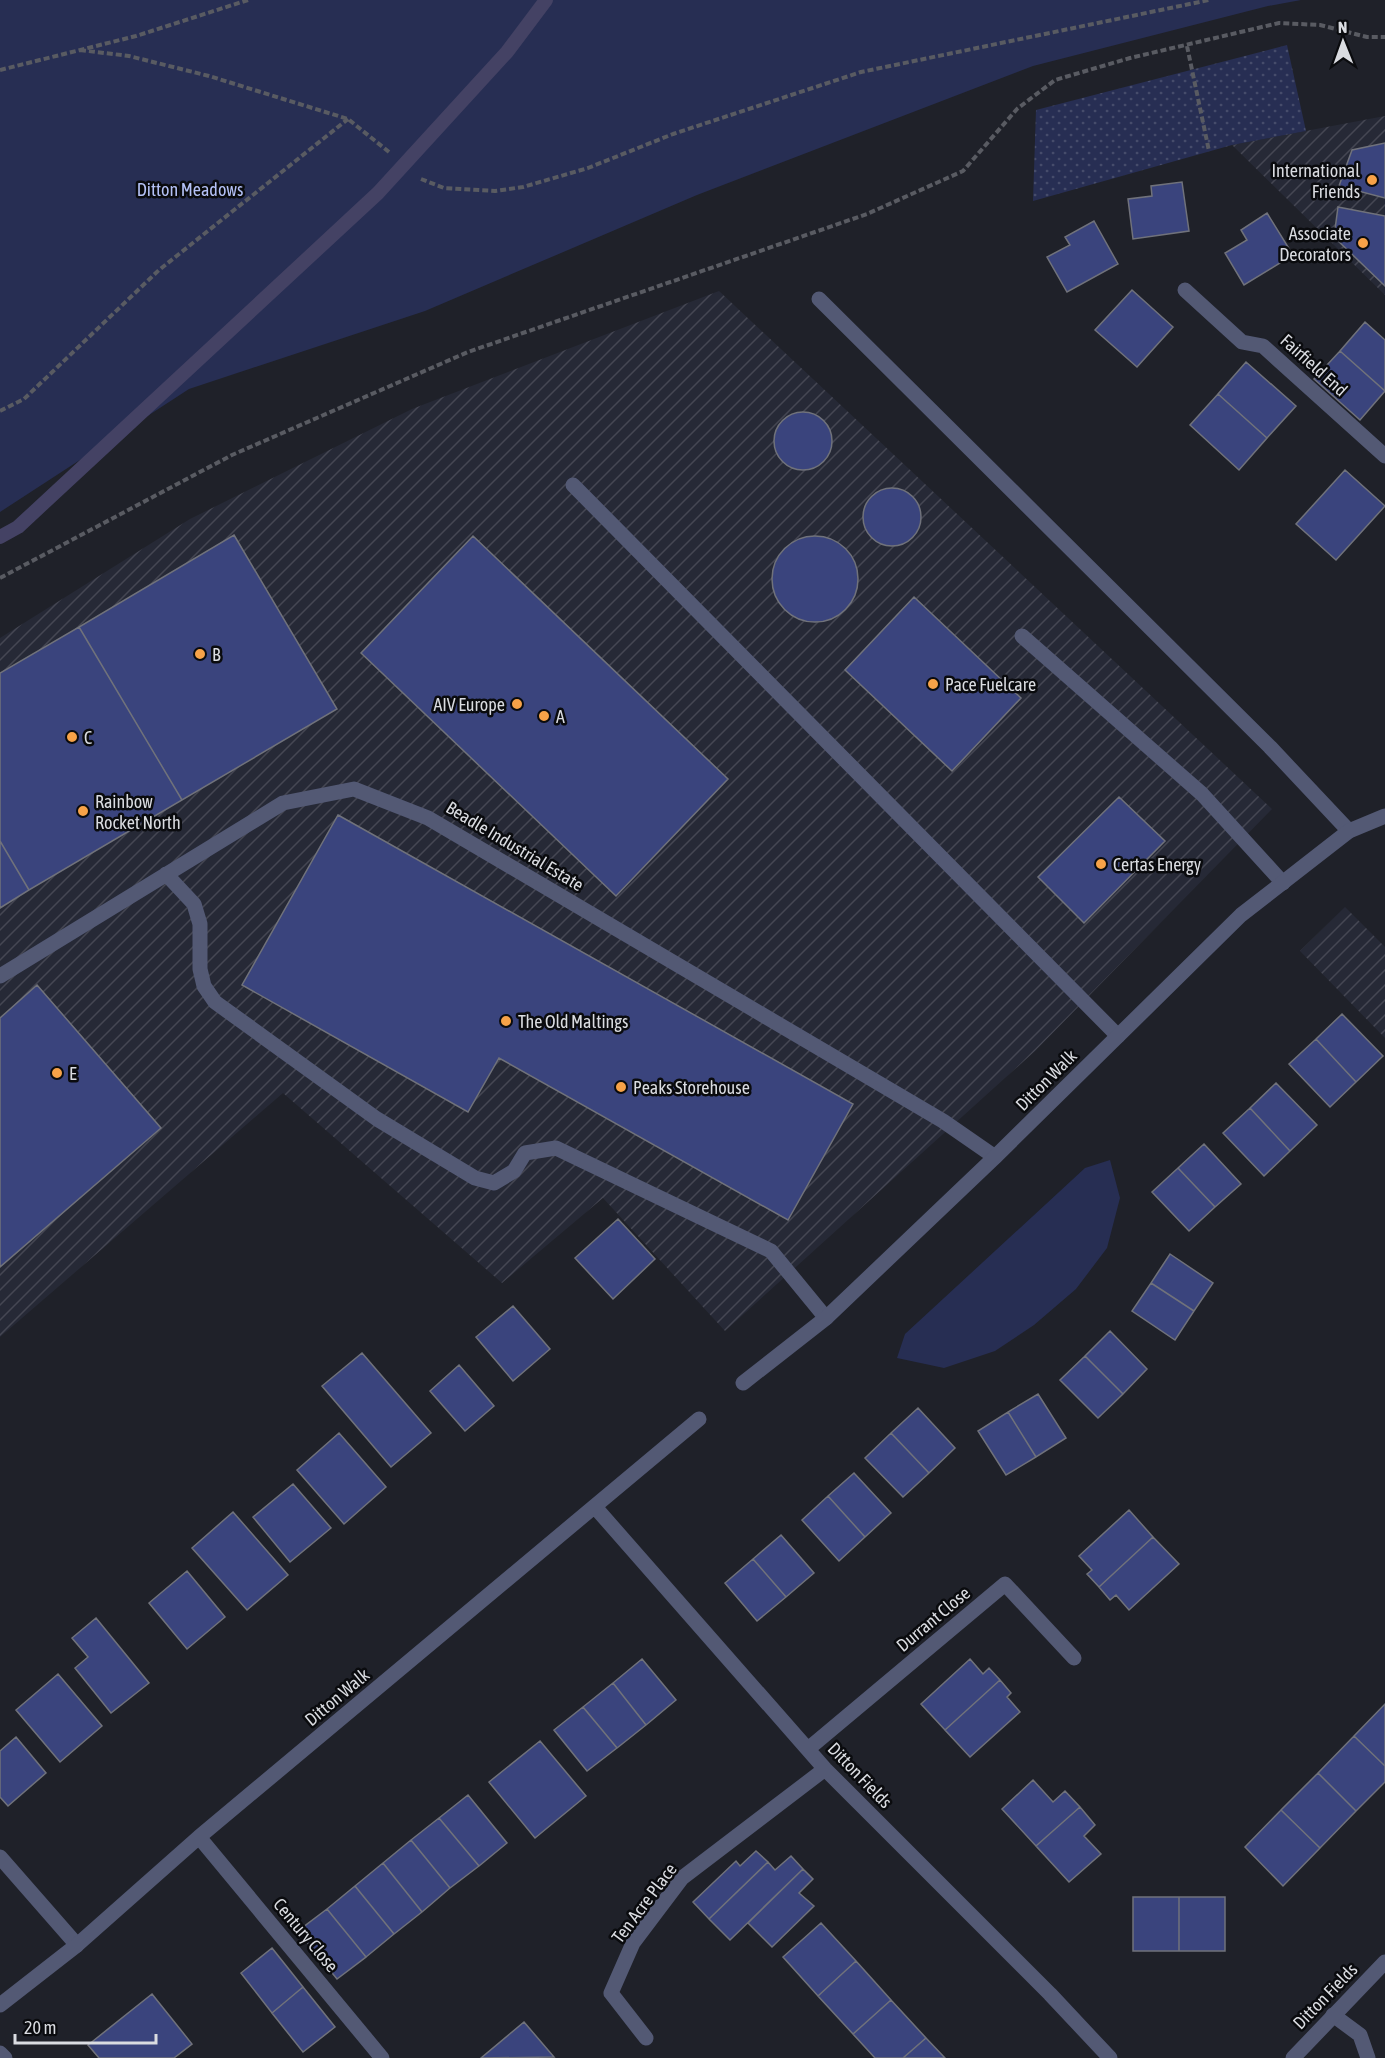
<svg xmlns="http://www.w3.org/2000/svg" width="1385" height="2058" viewBox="0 0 1385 2058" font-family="'Asap Condensed',sans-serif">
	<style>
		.industrial { fill: url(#industrial-furrows) }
		.green { fill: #272e53 }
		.garden { fill: url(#garden-dots) }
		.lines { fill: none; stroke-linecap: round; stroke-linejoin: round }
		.stream { stroke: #444264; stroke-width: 14 }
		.building { fill: #3a447d; stroke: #70727b; stroke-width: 1.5 }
		.path { stroke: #595b62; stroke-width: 4; stroke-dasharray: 6 3; stroke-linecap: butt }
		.lane { stroke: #535974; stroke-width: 15 }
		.street { stroke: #535974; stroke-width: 15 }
		.poi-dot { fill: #f7a248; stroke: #0a0b0e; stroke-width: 2 }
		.labels { text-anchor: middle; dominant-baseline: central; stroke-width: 5; stroke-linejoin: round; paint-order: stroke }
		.poi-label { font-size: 18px; fill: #dadce1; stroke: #0a0b0e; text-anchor: start }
		.park-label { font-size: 18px; fill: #b4c1f6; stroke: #0a0b0e }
		.street-label { font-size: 18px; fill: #dadce1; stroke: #0a0b0e }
	</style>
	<defs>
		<pattern id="industrial-furrows" width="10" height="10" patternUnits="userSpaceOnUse" patternTransform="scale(1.5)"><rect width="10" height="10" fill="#262936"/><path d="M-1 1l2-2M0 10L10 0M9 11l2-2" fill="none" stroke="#454753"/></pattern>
		<pattern id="garden-dots" width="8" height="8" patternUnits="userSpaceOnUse" patternTransform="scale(1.5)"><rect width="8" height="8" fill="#272e53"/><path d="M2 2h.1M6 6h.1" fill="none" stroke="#464c6b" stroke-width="1.8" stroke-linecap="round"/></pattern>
	</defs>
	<rect width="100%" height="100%" fill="#1f2129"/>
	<path class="industrial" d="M 1385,116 L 1385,295 L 1232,145 Z
		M 719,291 L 1272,809 L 1035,1051 L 725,1331 L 603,1198 L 502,1283 L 283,1093 L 0,1337 L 0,638 L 190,519 L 412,409 Z
		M 1345,907 L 1385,947 L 1385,1038 L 1300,951 Z"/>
	<path class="green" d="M 0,0 L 1301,0 L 1268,6 L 1033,66 L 697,195 L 425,311 L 189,389 L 0,512 Z
		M 1110,1160 L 1120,1198 L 1107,1248 L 1076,1289 L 1034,1325 L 995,1351 L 944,1368 L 897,1358 L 905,1334 L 1085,1168 Z"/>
	<path class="garden" d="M 1287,45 L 1306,131 L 1232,145 L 1033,201 L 1036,110 Z"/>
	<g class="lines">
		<path class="stream" d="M 0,537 L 18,527 L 378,193 L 507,52 L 546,0"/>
	</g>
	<path class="building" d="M 1385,143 L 1385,198 L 1339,186 L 1352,150 Z
		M 1182,182 L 1189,231 L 1133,239 L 1128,199 L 1152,196 L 1151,186 Z
		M 1338,207 L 1385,216 L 1385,286 L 1334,237 Z
		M 1267,213 L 1293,255 L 1244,285 L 1225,253 L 1247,240 L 1241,230 Z
		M 1094,221 L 1118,264 L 1067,292 L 1047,257 L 1070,245 L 1065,237 Z
		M 1132,290 L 1173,327 L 1137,367 L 1095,330 Z
		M 1365,322 L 1385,340 L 1385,391 L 1340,351 Z
		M 1340,351 L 1385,391 L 1360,420 L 1314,379 Z
		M 1246,362 L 1296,406 L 1267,438 L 1218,394 Z
		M 1218,394 L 1267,438 L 1239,470 L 1190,425 Z
		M774 441a29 29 0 1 1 58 0a29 29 0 1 1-58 0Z
		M 1345,470 L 1385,506 L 1336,560 L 1296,524 Z
		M863 517a29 29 0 1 1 58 0a29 29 0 1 1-58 0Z
		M 234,535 L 337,709 L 182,800 L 79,627 Z
		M 473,536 L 728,779 L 616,896 L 361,653 Z
		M772 579a43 43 0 1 1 86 0a43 43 0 1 1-86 0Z
		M 914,597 L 1021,698 L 952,771 L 845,670 Z
		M 79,627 L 182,800 L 29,890 L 0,841 L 0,673 Z
		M 1119,797 L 1165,841 L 1084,923 L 1038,877 Z
		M 338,815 L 853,1104 L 788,1220 L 499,1058 L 468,1112 L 242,985 Z
		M 0,841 L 29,890 L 0,908 Z
		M 37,985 L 161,1128 L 0,1267 L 0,1018 Z
		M 1342,1014 L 1383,1056 L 1356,1082 L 1316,1039 Z
		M 1316,1039 L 1356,1082 L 1330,1107 L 1289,1064 Z
		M 1276,1083 L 1317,1125 L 1290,1151 L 1250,1108 Z
		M 1250,1108 L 1290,1151 L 1264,1176 L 1223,1133 Z
		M 1204,1144 L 1241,1184 L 1215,1207 L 1178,1168 Z
		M 1178,1168 L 1215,1207 L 1189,1231 L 1152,1192 Z
		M 618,1219 L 655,1259 L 613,1299 L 575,1258 Z
		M 1170,1254 L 1213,1283 L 1194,1311 L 1151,1283 Z
		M 1151,1283 L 1194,1311 L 1175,1340 L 1132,1311 Z
		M 513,1306 L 550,1349 L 513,1381 L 476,1337 Z
		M 1110,1331 L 1147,1369 L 1123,1394 L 1085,1356 Z
		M 362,1353 L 431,1433 L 391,1467 L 322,1386 Z
		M 1085,1356 L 1123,1394 L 1098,1418 L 1060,1380 Z
		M 459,1365 L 494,1406 L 465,1431 L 430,1391 Z
		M 1038,1394 L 1066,1438 L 1036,1457 L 1008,1412 Z
		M 918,1408 L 955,1448 L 929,1473 L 891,1433 Z
		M 1008,1412 L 1036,1457 L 1006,1475 L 978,1431 Z
		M 339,1433 L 386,1487 L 344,1524 L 297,1470 Z
		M 891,1433 L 929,1473 L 903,1497 L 865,1458 Z
		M 854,1473 L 891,1513 L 865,1537 L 828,1496 Z
		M 293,1484 L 331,1528 L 290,1562 L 253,1517 Z
		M 828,1496 L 865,1537 L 839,1561 L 802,1520 Z
		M 1129,1510 L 1153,1537 L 1099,1587 L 1087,1574 L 1092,1570 L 1079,1556 Z
		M 233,1512 L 288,1575 L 247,1610 L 192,1548 Z
		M 781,1535 L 814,1573 L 786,1597 L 753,1559 Z
		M 1153,1537 L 1179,1564 L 1129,1610 L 1116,1595 L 1110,1600 L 1099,1587 Z
		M 753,1559 L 786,1597 L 757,1621 L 725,1583 Z
		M 187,1571 L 225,1617 L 187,1649 L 149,1603 Z
		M 96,1618 L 149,1683 L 111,1713 L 75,1668 L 88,1657 L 72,1638 Z
		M 642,1659 L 676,1700 L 646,1725 L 613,1683 Z
		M 970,1659 L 983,1674 L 989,1668 L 1000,1680 L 945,1730 L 921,1704 Z
		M 58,1674 L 102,1726 L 60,1762 L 16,1710 Z
		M 1000,1680 L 1011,1693 L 1007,1697 L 1020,1712 L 970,1757 L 945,1730 Z
		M 613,1683 L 646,1725 L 617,1748 L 583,1707 Z
		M 1385,1704 L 1385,1766 L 1354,1736 Z
		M 583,1707 L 617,1748 L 587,1771 L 554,1730 Z
		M 1354,1736 L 1385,1766 L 1385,1782 L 1356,1811 L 1318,1773 Z
		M 16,1737 L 46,1773 L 8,1806 L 0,1797 L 0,1751 Z
		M 540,1741 L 586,1796 L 535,1838 L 489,1782 Z
		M 1318,1773 L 1356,1811 L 1320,1848 L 1281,1810 Z
		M 1033,1780 L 1053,1802 L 1065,1791 L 1080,1807 L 1036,1846 L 1002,1809 Z
		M 468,1795 L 507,1843 L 479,1866 L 439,1818 Z
		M 1080,1807 L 1095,1825 L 1084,1836 L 1101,1854 L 1069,1882 L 1036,1846 Z
		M 1281,1810 L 1320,1848 L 1283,1886 L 1245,1847 Z
		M 439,1818 L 479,1866 L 450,1888 L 411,1840 Z
		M 411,1840 L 450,1888 L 422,1912 L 383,1863 Z
		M 756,1851 L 768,1862 L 709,1919 L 693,1902 L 736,1861 L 740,1866 Z
		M 791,1856 L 803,1869 L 730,1940 L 709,1919 L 768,1862 L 775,1870 Z
		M 383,1863 L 422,1912 L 394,1934 L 355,1886 Z
		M 803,1869 L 813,1879 L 799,1893 L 814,1906 L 772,1947 L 748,1923 Z
		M 355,1886 L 394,1934 L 366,1957 L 327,1909 Z
		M 1133,1897 L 1179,1897 L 1179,1951 L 1133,1951 Z
		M 1179,1897 L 1225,1897 L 1225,1951 L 1179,1951 Z
		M 327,1909 L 366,1957 L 337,1979 L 298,1931 Z
		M 821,1923 L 856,1961 L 818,1996 L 783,1957 Z
		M 272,1948 L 303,1987 L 272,2013 L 241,1973 Z
		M 856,1961 L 891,2000 L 853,2034 L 818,1996 Z
		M 303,1987 L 335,2027 L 303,2052 L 272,2013 Z
		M 152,1994 L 192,2044 L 174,2058 L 99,2058 L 88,2045 Z
		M 891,2000 L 926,2038 L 903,2058 L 875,2058 L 853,2034 Z
		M 524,2022 L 554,2057 L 481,2058 Z
		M 926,2038 L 945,2058 L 903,2058 Z"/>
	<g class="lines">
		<path class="path" d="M 1187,46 L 1209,151
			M 80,50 L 129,56 L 209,76 L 348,119 L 389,152
			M 0,70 L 136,36 L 248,0
			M 421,179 L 444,188 L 495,191 L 523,187 L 588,168 L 673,134 L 861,72 L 1209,0
			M 0,411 L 24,399 L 159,270 L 348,119
			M 0,578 L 232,455 L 468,352 L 867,214 L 963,171 L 1017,109 L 1055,80 L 1130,58 L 1279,23 L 1320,25 L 1367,37 L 1385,37"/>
		<path class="lane" d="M 1185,290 L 1242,342 L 1263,346 L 1385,456
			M 819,299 L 1270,747 L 1349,831
			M 573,485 L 1118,1036
			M 1022,636 L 1202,794 L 1283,883
			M 166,874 L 194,904 L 200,924 L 200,969 L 204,986 L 215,1002 L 377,1119 L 475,1178 L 494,1183 L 514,1171 L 525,1153 L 556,1148 L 771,1251 L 826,1318
			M 0,976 L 283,803 L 354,789 L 428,818 L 943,1121 L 995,1157
			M 0,1857 L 77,1945
			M 1333,2015 L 1360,2035 L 1368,2058"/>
		<path class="street" d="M 743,1383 L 826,1318 L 995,1157 L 1241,915 L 1349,831 L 1385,816
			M 595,1507 L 825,1769 L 1050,1994 L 1110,2058
			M 808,1749 L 1005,1584 L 1074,1658
			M 199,1837 L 382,2058
			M 0,2005 L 77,1945 L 199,1837 L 699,1419
			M 646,2038 L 611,1993 L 633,1943 L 682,1878 L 825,1769
			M 0,2053 L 5,2058
			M 1293,2058 L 1385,1962"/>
	</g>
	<g class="poi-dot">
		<circle cx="1372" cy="180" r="6"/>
		<circle cx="1363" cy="243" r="6"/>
		<circle cx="200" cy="654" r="6"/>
		<circle cx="933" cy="684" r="6"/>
		<circle cx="517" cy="704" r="6"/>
		<circle cx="544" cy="716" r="6"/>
		<circle cx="72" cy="737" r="6"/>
		<circle cx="83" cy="811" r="6"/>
		<circle cx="1101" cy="864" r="6"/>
		<circle cx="506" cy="1021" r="6"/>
		<circle cx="57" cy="1073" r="6"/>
		<circle cx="621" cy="1087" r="6"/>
	</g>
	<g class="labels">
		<g class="poi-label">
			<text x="1360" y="170" text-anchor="end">International<tspan x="1360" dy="21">Friends</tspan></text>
			<text x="1351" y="233" text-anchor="end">Associate<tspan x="1351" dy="21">Decorators</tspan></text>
			<text x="212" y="654">B</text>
			<text x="945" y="684">Pace Fuelcare</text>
			<text x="505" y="704" text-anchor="end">AIV Europe</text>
			<text x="556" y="716">A</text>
			<text x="84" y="737">C</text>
			<text x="95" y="801">Rainbow<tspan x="95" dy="21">Rocket North</tspan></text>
			<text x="1113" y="864">Certas Energy</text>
			<text x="518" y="1021">The Old Maltings</text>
			<text x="69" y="1073">E</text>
			<text x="633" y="1087">Peaks Storehouse</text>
		</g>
		<g class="park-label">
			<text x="190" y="189">Ditton Meadows</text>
		</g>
		<g class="street-label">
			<text transform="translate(1314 365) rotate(42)">Fairfield End</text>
			<text transform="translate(515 846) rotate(31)">Beadle Industrial Estate</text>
			<text transform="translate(1046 1080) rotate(-45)">Ditton Walk</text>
			<text transform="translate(933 1619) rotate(-40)">Durrant Close</text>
			<text transform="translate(337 1697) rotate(-40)">Ditton Walk</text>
			<text transform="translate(860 1775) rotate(46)">Ditton Fields</text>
			<text transform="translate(644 1903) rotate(-53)">Ten Acre Place</text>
			<text transform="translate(306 1935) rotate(50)">Century Close</text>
			<text transform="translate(1325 1996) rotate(-46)">Ditton Fields</text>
		</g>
	</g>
	<g transform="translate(1343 42) rotate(359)" stroke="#0a0b0e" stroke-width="4.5" paint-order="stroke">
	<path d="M0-4.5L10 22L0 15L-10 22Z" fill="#dadce1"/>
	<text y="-9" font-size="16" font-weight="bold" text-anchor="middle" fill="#dadce1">N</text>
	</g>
	<path d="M15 2034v9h141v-9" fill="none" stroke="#dadce1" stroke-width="3"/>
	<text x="24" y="2034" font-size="18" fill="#dadce1" stroke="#0a0b0e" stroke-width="4.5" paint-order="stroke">20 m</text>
</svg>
